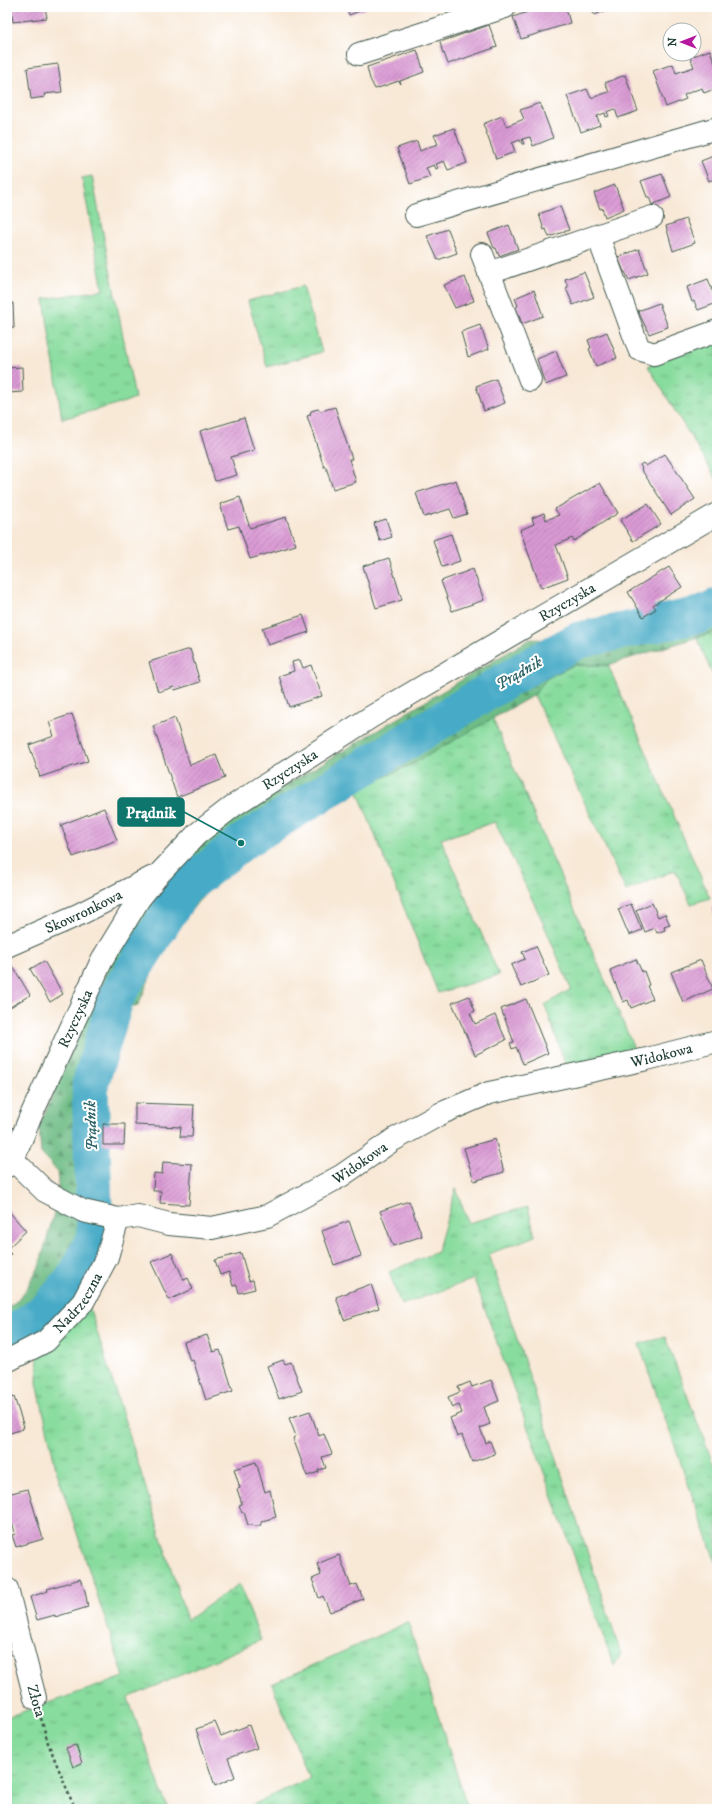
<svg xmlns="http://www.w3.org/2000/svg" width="724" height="1816" viewBox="0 0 724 1816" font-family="'IM FELL DW Pica',serif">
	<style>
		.grass { fill: url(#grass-tufts); stroke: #548c69 }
		.forest { fill: url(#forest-firs); stroke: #467c5c }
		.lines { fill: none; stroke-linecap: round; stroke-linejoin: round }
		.river { stroke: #46aac6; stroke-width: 37 }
		.building { fill: url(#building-hatch) }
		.minor-casing { stroke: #40574c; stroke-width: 24 }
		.path { stroke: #40574c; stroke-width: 2.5; stroke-dasharray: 3 3; stroke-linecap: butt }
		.minor { stroke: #fff; stroke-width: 22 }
		.labels { text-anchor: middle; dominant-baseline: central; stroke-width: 4; stroke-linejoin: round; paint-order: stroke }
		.street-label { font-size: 15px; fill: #1f3d34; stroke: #fff }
		.water-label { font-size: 16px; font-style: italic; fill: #2d6367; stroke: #fff }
		.leader { fill: none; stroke: #0f766e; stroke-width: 1.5 }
		.callout-dot { fill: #0f766e; stroke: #fff; stroke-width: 1.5 }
		.callout { fill: #0f766e; stroke: #0f766e; stroke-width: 1.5 }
		.callout-label { font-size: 16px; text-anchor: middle; font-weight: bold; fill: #fff }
	</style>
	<defs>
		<pattern id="grass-tufts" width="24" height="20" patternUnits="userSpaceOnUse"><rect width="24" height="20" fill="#88dc9e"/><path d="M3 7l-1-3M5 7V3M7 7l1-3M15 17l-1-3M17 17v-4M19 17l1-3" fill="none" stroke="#6fb482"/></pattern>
		<pattern id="forest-firs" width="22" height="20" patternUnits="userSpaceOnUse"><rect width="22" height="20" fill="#6ebc85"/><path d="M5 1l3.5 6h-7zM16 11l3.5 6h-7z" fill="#5a9a6e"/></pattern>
		<pattern id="building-hatch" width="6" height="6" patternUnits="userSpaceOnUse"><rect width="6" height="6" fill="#da9ad4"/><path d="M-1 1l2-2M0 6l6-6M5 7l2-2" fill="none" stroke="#b07fad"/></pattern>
	</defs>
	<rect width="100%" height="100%" fill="#fff"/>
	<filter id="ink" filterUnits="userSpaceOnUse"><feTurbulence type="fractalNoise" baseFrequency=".025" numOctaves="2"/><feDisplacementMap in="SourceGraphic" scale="8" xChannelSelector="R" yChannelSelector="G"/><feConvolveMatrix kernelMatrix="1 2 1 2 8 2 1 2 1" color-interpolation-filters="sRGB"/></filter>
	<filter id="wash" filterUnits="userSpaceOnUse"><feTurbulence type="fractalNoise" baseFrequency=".012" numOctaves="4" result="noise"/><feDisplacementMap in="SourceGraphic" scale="16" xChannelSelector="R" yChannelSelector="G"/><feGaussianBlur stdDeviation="0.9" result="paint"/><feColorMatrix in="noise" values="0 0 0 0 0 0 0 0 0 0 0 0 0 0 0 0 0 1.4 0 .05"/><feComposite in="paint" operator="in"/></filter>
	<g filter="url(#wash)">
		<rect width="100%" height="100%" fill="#f8e8d6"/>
		<path class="grass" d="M 92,176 L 135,398 L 125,402 L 62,419 L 44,299 L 103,290 L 82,178 Z
			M 303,286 L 322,352 L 267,367 L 248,301 Z
			M 717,339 L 717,480 L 648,366 Z
			M 717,631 L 717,685 L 697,638 Z
			M 574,665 L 608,665 L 710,898 L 691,904 L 675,870 L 626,891 L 534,695 L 545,679 Z
			M 492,717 L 637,1055 L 567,1069 L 545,1005 L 571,989 L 542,920 L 495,822 L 441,839 L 499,975 L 438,993 L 357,790 L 416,762 Z
			M 456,1188 L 468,1223 L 528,1207 L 535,1236 L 489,1254 L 621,1654 L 614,1666 L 474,1279 L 401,1305 L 389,1272 L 437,1252 Z
			M 89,1306 L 187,1620 L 239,1584 L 261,1640 L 128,1698 L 168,1809 L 7,1809 L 7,1717 L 124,1677 L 56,1469 L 37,1383 L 38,1354 Z
			M 665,1337 L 717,1474 L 717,1566 L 639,1344 Z
			M 408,1622 L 467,1806 L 462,1809 L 244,1809 L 309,1778 L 272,1684 Z"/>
		<path class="forest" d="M 717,601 L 717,631 L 608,665 L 573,665 L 546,679 L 534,695 L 416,762 L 357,790 L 223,875 L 197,903 L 160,953 L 138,1006 L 128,1006 L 109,1048 L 77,1252 L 50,1309 L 21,1341 L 7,1348 L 7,1308 L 21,1298 L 39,1267 L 59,1195 L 57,1171 L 41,1153 L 39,1127 L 108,967 L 164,883 L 214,828 L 530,639 L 554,640 L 676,614 Z"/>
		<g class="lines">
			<path class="river" d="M 7,1338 L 50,1307 L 77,1274 L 95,1237 L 90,1085 L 116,997 L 184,888 L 241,843 L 523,670 L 579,640 L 699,615 L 717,607"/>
		</g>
		<g id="blocks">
			<path class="building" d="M 11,7 L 45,7 L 47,18 L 13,22 Z
				M 346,7 L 370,7 L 349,15 Z
				M 542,7 L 566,8 L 570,23 L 521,39 L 513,17 Z
				M 591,7 L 616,7 L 594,15 Z
				M 489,25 L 497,47 L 448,64 L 444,53 L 443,54 L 440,42 Z
				M 417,50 L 424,72 L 400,81 L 401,84 L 399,81 L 375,89 L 370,79 L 367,67 Z
				M 710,50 L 717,69 L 717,88 L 704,93 L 702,88 L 693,91 L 684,95 L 686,99 L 666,107 L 653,71 L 673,64 L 676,73 L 694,67 L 690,57 Z
				M 58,64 L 62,92 L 44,94 L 45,97 L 31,99 L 27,68 Z
				M 625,75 L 638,111 L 618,118 L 615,109 L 607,112 L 609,116 L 606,117 L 605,113 L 597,116 L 600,125 L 581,132 L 567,96 L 587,89 L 591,98 L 609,92 L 605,83 Z
				M 540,103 L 553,138 L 533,146 L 530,137 L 522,139 L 524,144 L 522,144 L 520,140 L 512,143 L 515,152 L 496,159 L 483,124 L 502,116 L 506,126 L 514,123 L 524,119 L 520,110 Z
				M 454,128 L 467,163 L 448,170 L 444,161 L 436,164 L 438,168 L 436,169 L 434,165 L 426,168 L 430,177 L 410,184 L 397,148 L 417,141 L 420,151 L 429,147 L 438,144 L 434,135 Z
				M 715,150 L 717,153 L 717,178 L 709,181 L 701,161 L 716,155 Z
				M 662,174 L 671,197 L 652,205 L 649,197 L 647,197 L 641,181 Z
				M 615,185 L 624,209 L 605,217 L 602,208 L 600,209 L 594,193 Z
				M 560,206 L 569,230 L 549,237 L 546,229 L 544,230 L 539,214 Z
				M 686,219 L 695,243 L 673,251 L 666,226 Z
				M 509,225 L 518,249 L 499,256 L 496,248 L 494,248 L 488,233 Z
				M 448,229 L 457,253 L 438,260 L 427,236 Z
				M 639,249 L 648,273 L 629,280 L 625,272 L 624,272 L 618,257 Z
				M 584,272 L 594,297 L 573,305 L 566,288 L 568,287 L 565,279 Z
				M 465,277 L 474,301 L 455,308 L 444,285 Z
				M 708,279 L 717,303 L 698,310 L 694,301 L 692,302 L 687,287 Z
				M 534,290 L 543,316 L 522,324 L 516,307 L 518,306 L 515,298 Z
				M 7,303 L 13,303 L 14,328 L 7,328 Z
				M 659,303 L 668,327 L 649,334 L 638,311 Z
				M 480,325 L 489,349 L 468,357 L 461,332 Z
				M 607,332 L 617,358 L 596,366 L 589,349 L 591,348 L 588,340 Z
				M 556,351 L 566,377 L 545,385 L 537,359 Z
				M 22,367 L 23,392 L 7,393 L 7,368 Z
				M 496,379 L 505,403 L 484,411 L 476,386 Z
				M 335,407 L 352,459 L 349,459 L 356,482 L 333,489 L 326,467 L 324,467 L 307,416 L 310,415 L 311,411 L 318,409 L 321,411 Z
				M 244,418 L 254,450 L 231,457 L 237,475 L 215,481 L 200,431 Z
				M 665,454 L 695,499 L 671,515 L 641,469 L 642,468 L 640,465 L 643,463 L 646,466 Z
				M 456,480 L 467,514 L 454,518 L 450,509 L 424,517 L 416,493 Z
				M 600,483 L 618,513 L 574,541 L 572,538 L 556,545 L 568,578 L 541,588 L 520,530 L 534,524 L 532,518 L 544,513 L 546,520 L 559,515 L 555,509 Z
				M 240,497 L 250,528 L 286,517 L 296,545 L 250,559 L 239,526 L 228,529 L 220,504 Z
				M 648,504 L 661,524 L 633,541 L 620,520 Z
				M 386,519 L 392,537 L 380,541 L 374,523 Z
				M 451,534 L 460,561 L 442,567 L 433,540 Z
				M 389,558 L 402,600 L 376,608 L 363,566 Z
				M 669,567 L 682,587 L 653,605 L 656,609 L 643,617 L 628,592 Z
				M 473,569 L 484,600 L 452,611 L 441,581 Z
				M 303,615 L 309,632 L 268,645 L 262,628 Z
				M 190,649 L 200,682 L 175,690 L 174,687 L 158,692 L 149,662 Z
				M 300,660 L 303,668 L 311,665 L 322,696 L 289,707 L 279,676 L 294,671 L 292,662 Z
				M 72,714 L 88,761 L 40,777 L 29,745 L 54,736 L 49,722 Z
				M 175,718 L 190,765 L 216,755 L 225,778 L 177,797 L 153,726 Z
				M 104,808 L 117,840 L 73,857 L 61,825 Z
				M 652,903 L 658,917 L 665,914 L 670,925 L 664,927 L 665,930 L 657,933 L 655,928 L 645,932 L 636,910 Z
				M 631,904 L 642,930 L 629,935 L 618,909 Z
				M 717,906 L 717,922 L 712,908 Z
				M 536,946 L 549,975 L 521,987 L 511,965 L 525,959 L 522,952 Z
				M 636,959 L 642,972 L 644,971 L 649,985 L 647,986 L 653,999 L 631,1008 L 628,1000 L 623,1002 L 610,970 Z
				M 701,960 L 713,989 L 683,1002 L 671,972 Z
				M 44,961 L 63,994 L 50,1002 L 30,969 Z
				M 12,965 L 30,995 L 7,1009 L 7,968 Z
				M 469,996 L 475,1011 L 470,1013 L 475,1024 L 495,1015 L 506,1040 L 475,1055 L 452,1003 Z
				M 526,999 L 548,1053 L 523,1064 L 516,1047 L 512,1049 L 510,1043 L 514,1042 L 501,1009 Z
				M 135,1103 L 194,1105 L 192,1137 L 180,1137 L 181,1127 L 135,1125 Z
				M 103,1124 L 125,1124 L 124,1145 L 103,1145 Z
				M 495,1139 L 504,1172 L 474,1181 L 464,1148 Z
				M 163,1162 L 192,1164 L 189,1205 L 160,1203 L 161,1191 L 153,1191 L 154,1173 L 162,1174 Z
				M 409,1201 L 422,1236 L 393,1246 L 380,1211 Z
				M 7,1209 L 26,1231 L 7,1249 Z
				M 349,1221 L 361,1256 L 334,1265 L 322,1231 Z
				M 7,1250 L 11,1254 L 7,1258 Z
				M 172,1253 L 184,1280 L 188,1278 L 193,1289 L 169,1300 L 151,1262 Z
				M 241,1253 L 249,1281 L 253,1280 L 255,1289 L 239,1293 L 237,1285 L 233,1286 L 229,1272 L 220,1275 L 215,1260 Z
				M 371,1284 L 379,1308 L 344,1320 L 336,1297 Z
				M 207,1335 L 213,1352 L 220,1350 L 233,1391 L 206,1400 L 193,1360 L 190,1361 L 184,1342 Z
				M 283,1360 L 285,1364 L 291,1362 L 302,1391 L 279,1399 L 267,1366 Z
				M 491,1380 L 499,1401 L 484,1407 L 490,1424 L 480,1428 L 486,1443 L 490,1441 L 495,1454 L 472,1462 L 462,1435 L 457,1437 L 450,1418 L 462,1413 L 459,1405 L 452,1408 L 448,1397 L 460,1392 L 458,1387 L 470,1382 L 472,1387 Z
				M 14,1397 L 24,1427 L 23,1427 L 23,1429 L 7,1434 L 7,1399 Z
				M 310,1411 L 319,1436 L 324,1434 L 332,1454 L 322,1457 L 326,1468 L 318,1470 L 319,1472 L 307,1476 L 293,1438 L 296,1436 L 289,1418 Z
				M 256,1462 L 265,1492 L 270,1490 L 276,1517 L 262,1521 L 260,1526 L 255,1526 L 252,1525 L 248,1525 L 244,1512 L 242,1513 L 239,1505 L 242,1504 L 237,1489 L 240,1488 L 234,1469 Z
				M 28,1489 L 43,1539 L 16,1547 L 12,1535 L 15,1534 L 13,1525 L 10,1526 L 7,1515 L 7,1494 Z
				M 339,1555 L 351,1586 L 357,1584 L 363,1599 L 330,1612 L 323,1596 L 319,1598 L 312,1579 L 321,1575 L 317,1564 Z
				M 80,1579 L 85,1591 L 88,1607 L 55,1617 L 55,1615 L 37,1620 L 30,1597 L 48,1591 L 47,1589 Z
				M 215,1722 L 221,1736 L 249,1725 L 257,1748 L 228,1758 L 235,1777 L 215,1786 L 196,1729 Z
				M 76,1745 L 82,1763 L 73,1767 L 66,1748 Z"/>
		</g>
	</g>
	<g filter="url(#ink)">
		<use href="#blocks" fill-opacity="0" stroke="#40574c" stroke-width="1"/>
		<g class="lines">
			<g class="minor-casing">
				<g id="minor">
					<path d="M 359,54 L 505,7"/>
					<path d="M 416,215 L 717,128"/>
					<path d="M 598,236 L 639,349 L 654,354 L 717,331"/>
					<path d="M 482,254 L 530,380"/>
					<path d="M 489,273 L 652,217"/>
					<path id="s1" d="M 7,946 L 80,914 L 153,877"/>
					<path id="s2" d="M 13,1160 L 45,1191 L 83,1211 L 118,1219 L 138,1216 L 169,1224 L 212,1228 L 267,1216 L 341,1176 L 393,1140 L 442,1113 L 489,1093 L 647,1059 L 717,1041"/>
					<path id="s3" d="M 7,1166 L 13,1160 L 29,1120 L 102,960 L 139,899 L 159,874 L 197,834 L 233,806 L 371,717 L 717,514"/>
					<path id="s4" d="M 7,1361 L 46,1341 L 83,1302 L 107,1257 L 118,1219"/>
					<path d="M 7,1589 L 35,1698"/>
				</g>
			</g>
			<path class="path" d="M 41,1718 L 48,1743 L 75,1809"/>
			<use href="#minor" class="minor"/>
		</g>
	</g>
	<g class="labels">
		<g class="street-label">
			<text stroke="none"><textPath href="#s3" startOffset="823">Rzyczyska</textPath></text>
			<text stroke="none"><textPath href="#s3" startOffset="499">Rzyczyska</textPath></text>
			<text stroke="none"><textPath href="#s1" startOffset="84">Skowronkowa</textPath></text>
			<text stroke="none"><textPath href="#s3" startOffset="163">Rzyczyska</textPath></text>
			<text stroke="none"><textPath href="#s2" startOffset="706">Widokowa</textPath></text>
			<text stroke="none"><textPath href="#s2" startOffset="382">Widokowa</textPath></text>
			<text stroke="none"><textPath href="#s4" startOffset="94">Nadrzeczna</textPath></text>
			<text transform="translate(36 1701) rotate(74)">Złota</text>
		</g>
		<g class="water-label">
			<text transform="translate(519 673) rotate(-30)">Prądnik</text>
			<text transform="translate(91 1126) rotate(-92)">Prądnik</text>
		</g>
	</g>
	<path class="leader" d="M241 843L184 812"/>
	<circle class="callout-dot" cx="241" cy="843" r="4"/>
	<rect class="callout" x="118" y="798" width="66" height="28" rx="4"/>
	<g class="callout-label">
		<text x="151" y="818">Prądnik</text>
	</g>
	<rect width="724" height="1816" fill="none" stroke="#fff" stroke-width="24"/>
	<g transform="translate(682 42) rotate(270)"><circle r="19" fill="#ffffff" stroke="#a5b1ae"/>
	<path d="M0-3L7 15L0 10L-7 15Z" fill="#b5179e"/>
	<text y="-6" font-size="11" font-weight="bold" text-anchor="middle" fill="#1f3d34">N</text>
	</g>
</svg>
